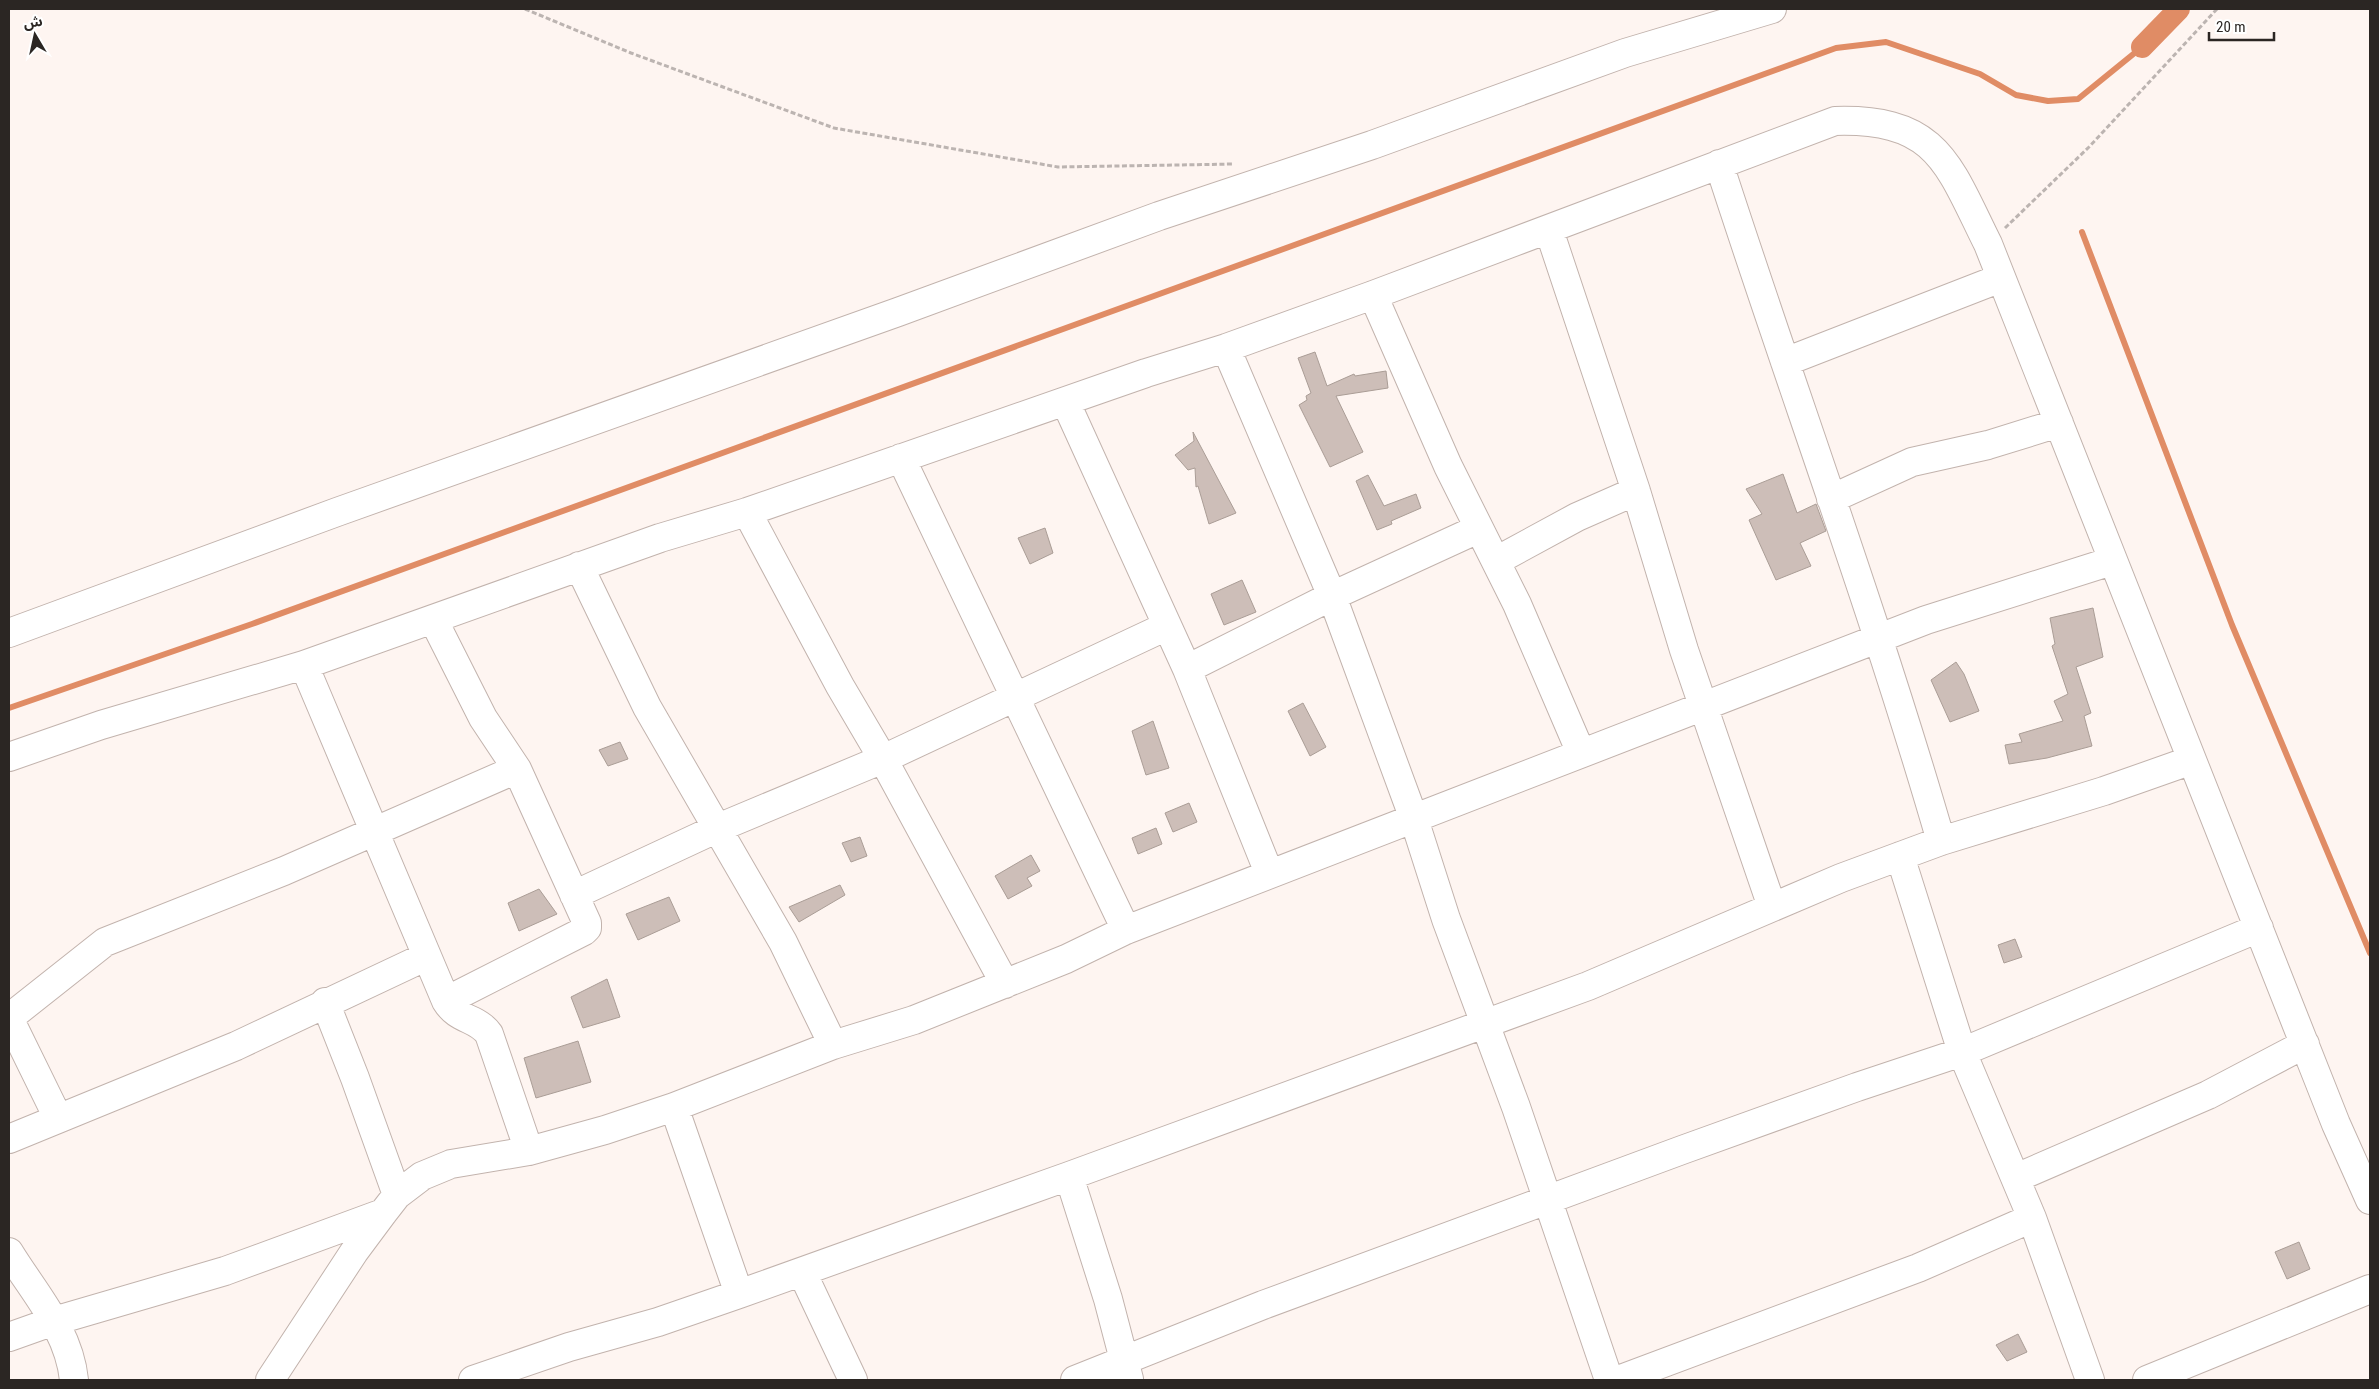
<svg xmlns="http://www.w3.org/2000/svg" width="2379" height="1389" viewBox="0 0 2379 1389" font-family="'Roboto Condensed','Noto Sans Arabic',sans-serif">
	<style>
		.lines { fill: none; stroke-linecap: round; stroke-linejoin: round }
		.stream { stroke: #e08c65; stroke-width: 6 }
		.canal { stroke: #e08c65; stroke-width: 22 }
		.building { fill: #cdbeb8; stroke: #aa9d96 }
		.minor-casing { stroke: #c2b3ad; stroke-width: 30 }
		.path { stroke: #bcb4b1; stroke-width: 3; stroke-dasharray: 5 2.5; stroke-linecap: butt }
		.minor { stroke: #fff; stroke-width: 28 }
	</style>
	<rect width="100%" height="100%" fill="#fef5f1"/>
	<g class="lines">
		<path class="stream" d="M 2082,232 L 2232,625 L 2370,953
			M 9,708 L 252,624 L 1836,48 L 1886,42 L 1980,74 L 2016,95 L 2048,101 L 2078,99 L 2142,47"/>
		<path class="canal" d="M 2142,47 L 2179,9"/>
	</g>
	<path class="building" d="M 1315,352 L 1327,386 L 1354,374 L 1355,376 L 1386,371 L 1388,388 L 1336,396 L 1363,452 L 1330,467 L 1299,405 L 1307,400 L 1306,396 L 1311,393 L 1298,358 Z
		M 1193,432 L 1236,513 L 1209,524 L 1198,486 L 1196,487 L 1195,468 L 1188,470 L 1175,455 L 1194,441 Z
		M 1783,474 L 1797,513 L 1816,504 L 1826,531 L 1800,543 L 1811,566 L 1776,580 L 1749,520 L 1762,514 L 1746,489 Z
		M 1368,475 L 1384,506 L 1416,494 L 1421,508 L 1391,521 L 1392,524 L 1377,530 L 1356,481 Z
		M 1045,528 L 1053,553 L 1030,564 L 1018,538 Z
		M 1242,580 L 1256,612 L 1224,625 L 1211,594 Z
		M 2093,608 L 2103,657 L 2076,667 L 2091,713 L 2084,716 L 2092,746 L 2047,758 L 2009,764 L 2005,745 L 2022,742 L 2019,734 L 2063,721 L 2054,701 L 2068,694 L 2052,646 L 2055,644 L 2050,618 Z
		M 1956,662 L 1964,674 L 1979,711 L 1950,722 L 1931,680 Z
		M 1303,703 L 1326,747 L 1310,756 L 1288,711 Z
		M 1153,721 L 1169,768 L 1146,775 L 1132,731 Z
		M 620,742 L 628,759 L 608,766 L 599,750 Z
		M 1189,803 L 1197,822 L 1173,832 L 1165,813 Z
		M 1156,828 L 1162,844 L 1138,854 L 1132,838 Z
		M 860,837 L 867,856 L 851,862 L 842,843 Z
		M 1031,855 L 1040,871 L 1027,878 L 1032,886 L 1008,899 L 995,876 Z
		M 840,885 L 845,895 L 799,922 L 789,907 Z
		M 539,889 L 557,914 L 519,931 L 508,903 Z
		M 669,897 L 680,921 L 638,940 L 626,914 Z
		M 2015,939 L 2022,957 L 2004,963 L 1998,945 Z
		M 607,979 L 620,1017 L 583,1028 L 571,997 Z
		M 578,1041 L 591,1082 L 536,1098 L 524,1058 Z
		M 2299,1242 L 2310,1269 L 2287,1279 L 2275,1252 Z
		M 2018,1334 L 2027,1352 L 2007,1361 L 1996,1345 Z"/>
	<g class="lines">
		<g class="minor-casing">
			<path id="minor" d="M 1719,164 C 1792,390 1875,613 1941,841
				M 1549,230 L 1636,491 L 1684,650 L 1772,907
				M 1373,295 L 1448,466 L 1517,604 L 1581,753
				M 1226,348 L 1332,596 L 1414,819 L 1446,919 L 1516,1107 L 1609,1380
				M 1785,362 L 2001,278
				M 1066,403 L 1187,669 L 1269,873
				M 901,458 L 1126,930
				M 1831,499 L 1912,462 L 1988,445 L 2059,423
				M 747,512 L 840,686 L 883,759 L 1005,984
				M 1496,561 L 1577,517 L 1636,491
				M 579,566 L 647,707 L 783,942 L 833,1045
				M 433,619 L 483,718 L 517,769 L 587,923 L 587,928 L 584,931 L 446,1001
				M 9,633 L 337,512 L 898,312 L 1159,216 L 1372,145 L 1625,53 L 1772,9
				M 304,665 L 446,1001 C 458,1021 477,1017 489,1034 L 529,1151
				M 1187,669 L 1332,596 L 1478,529
				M 9,757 L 101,725 L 304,665 L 660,538 L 747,512 L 1146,373 L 1226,348 L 1373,295 L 1835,121 C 1938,118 1948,164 1988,244 L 2336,1124 L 2370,1200
				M 1900,856 L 1962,1052 L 2032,1218 L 2090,1380
				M 574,895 L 718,828 L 883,759 L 1167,626
				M 325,1002 L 355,1078 L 397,1195
				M 674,1107 L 739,1294
				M 58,1118 L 9,1018 L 105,942 L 284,871 L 517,769
				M 9,1139 L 236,1046 L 427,956
				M 1069,1176 L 1108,1299 L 1129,1379
				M 2016,1178 L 2208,1095 L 2305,1044
				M 9,1252 C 34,1293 69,1330 74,1380
				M 802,1272 L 853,1380
				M 9,1337 L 54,1321 L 225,1271 L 383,1213
				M 270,1380 L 354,1252 L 383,1213 L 397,1195 L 422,1176 L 451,1164 L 529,1151 L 605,1130 L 674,1107 L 833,1045 L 914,1020 L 1066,959 L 1126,930 L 1926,620 L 2112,561
				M 473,1380 L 569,1347 L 658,1322 L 739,1294 L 1069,1176 L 1588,986 L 1841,878 L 1941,841 L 2104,791 L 2192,760
				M 1075,1380 L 1263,1305 L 1682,1150 L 1857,1087 L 1962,1052 L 2259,928
				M 1618,1380 L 1918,1268 L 2032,1218
				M 2147,1380 L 2370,1289"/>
		</g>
		<path class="path" d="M 525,9 L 631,53 L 834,128 L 1058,167 L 1234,164
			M 2005,228 L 2089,147 L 2217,9"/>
		<use href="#minor" class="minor"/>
	</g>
	<rect width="2379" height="1389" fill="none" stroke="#2b2623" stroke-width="20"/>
	<g transform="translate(35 35) rotate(351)" stroke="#ffffff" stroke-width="4" paint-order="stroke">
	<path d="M0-4L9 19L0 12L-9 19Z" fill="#2b2623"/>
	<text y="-8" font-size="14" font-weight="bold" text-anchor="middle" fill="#2b2623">ش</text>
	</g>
	<path d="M2209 32v8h65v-8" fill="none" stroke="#2b2623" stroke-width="2.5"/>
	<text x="2216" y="32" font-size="15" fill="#2b2623" stroke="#ffffff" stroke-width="4" paint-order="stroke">20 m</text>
</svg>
